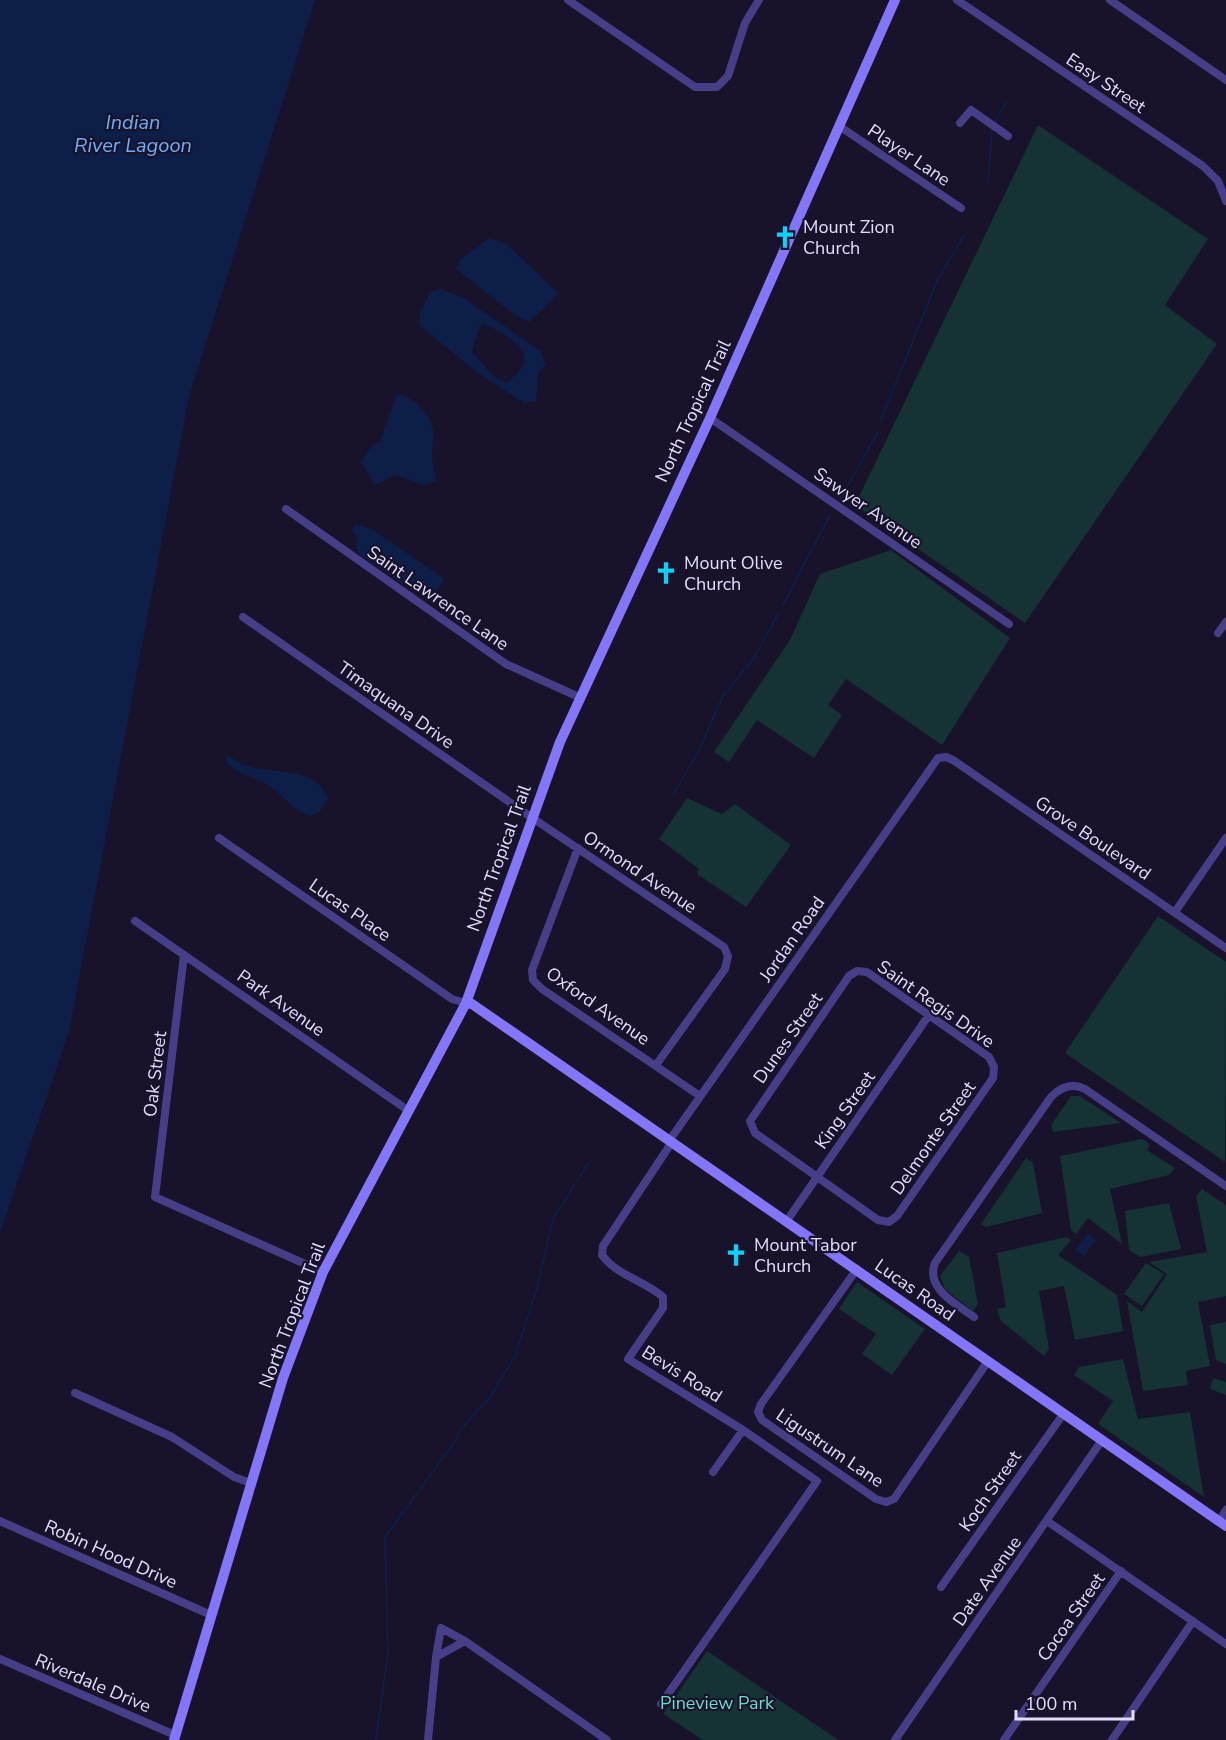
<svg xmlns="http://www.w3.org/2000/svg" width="1226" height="1740" viewBox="0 0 1226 1740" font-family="'Nunito Sans',sans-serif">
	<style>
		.green { fill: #153334 }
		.water { fill: #0d1e48; fill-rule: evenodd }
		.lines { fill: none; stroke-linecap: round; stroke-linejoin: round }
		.stream { stroke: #0d1e48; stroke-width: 2 }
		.street { stroke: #463e87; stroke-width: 8 }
		.secondary { stroke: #8376fb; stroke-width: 10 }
		.labels { text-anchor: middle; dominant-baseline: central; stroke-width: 4.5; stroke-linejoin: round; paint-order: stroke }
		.street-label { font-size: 18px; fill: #e2dcfe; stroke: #18122a }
		.poi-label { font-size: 18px; fill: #e2dcfe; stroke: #18122a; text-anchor: start }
		.park-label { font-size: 18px; fill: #69ddc9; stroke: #18122a }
		.water-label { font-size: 20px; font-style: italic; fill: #6daffa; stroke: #18122a }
	</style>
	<rect width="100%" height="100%" fill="#18122a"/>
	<path class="green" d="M 1038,125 L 1208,239 L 1165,305 L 1217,344 L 1025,623 L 855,505 Z
		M 891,550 L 1010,638 L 942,745 L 846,679 L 828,705 L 842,715 L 814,758 L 757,720 L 729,762 L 714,752 L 790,640 L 820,574 Z
		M 687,798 L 722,814 L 735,804 L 791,845 L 746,907 L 697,874 L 699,869 L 659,839 Z
		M 1158,916 L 1226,962 L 1225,1162 L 1065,1053 Z
		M 1071,1096 L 1080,1096 L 1121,1123 L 1053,1132 L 1051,1125 Z
		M 1142,1139 L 1150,1144 L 1147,1150 L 1175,1168 L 1169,1175 L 1110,1189 L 1122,1244 L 1088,1218 L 1076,1234 L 1071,1230 L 1060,1156 Z
		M 1026,1158 L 1033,1163 L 1042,1213 L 986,1227 L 981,1224 Z
		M 1202,1189 L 1226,1205 L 1226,1296 L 1198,1302 L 1210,1366 L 1186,1371 L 1188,1385 L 1143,1391 L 1127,1301 L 1142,1312 L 1167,1274 L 1149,1262 L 1207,1252 L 1196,1196 Z
		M 1169,1203 L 1181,1249 L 1140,1257 L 1129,1250 L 1125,1211 Z
		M 1066,1237 L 1071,1240 L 1058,1255 L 1117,1295 L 1123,1331 L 1075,1340 L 1064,1286 L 1039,1291 L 1049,1349 L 1044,1356 L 1001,1321 L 997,1309 L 1006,1307 L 997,1253 Z
		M 959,1251 L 969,1257 L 978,1304 L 973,1311 L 945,1289 L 940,1276 Z
		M 1146,1263 L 1164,1274 L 1142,1306 L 1124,1294 Z
		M 857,1282 L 925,1329 L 892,1375 L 862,1354 L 876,1334 L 839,1309 Z
		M 1226,1322 L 1226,1364 L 1216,1360 L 1210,1325 Z
		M 1123,1359 L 1138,1419 L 1190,1412 L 1204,1497 L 1098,1424 L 1113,1401 L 1074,1375 L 1079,1367 Z
		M 1213,1378 L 1226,1382 L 1226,1395 L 1210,1389 Z
		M 707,1651 L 837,1739 L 837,1740 L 703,1740 L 663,1714 Z"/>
	<path class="water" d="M 0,0 L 315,0 L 189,397 L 69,1032 L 0,1233 Z
		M 490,238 L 507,244 L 559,294 L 529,322 L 516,316 L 456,269 L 460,259 Z
		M 440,289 L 462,297 L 541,351 L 546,366 L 539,371 L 536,401 L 524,403 L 478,373 L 420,326 L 419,315 L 430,292 ZM 484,324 C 498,331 531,345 523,365 C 520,371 512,378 507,383 L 493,375 L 472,352 L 480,326 Z
		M 402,394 C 420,404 434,416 434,438 C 433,446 431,455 433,462 C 434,470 436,473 436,481 L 424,485 L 395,475 L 375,485 L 361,462 L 372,445 L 380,442 L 396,396 Z
		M 356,524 L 370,528 L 442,577 L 444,580 L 435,593 L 425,596 L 415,592 L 360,555 L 356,548 L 357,537 L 352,531 Z
		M 227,757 C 234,757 237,762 244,765 C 271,775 315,765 328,797 C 325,804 321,813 313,815 C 300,818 281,794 271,787 C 257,777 236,775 226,762 Z
		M 1088,1234 L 1096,1240 L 1084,1256 L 1075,1250 Z"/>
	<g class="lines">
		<path class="stream" d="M 994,124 L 1006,102
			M 988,184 L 992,129
			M 880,422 L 938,279 L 964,236
			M 841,498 L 877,433
			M 783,605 L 830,515
			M 673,795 L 698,752 L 723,696 L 754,658 L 778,614
			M 376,1740 L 388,1653 L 385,1537 L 456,1440 L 461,1429 L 490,1397 L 515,1356 L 537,1288 L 553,1219 L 588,1164"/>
		<path class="street" d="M 568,0 L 695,87 L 717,87 L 728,76 L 745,23 L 759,0
			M 957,0 L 1203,166 L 1218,181 L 1226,201
			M 1110,0 L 1226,80
			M 960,123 L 971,110 L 1008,136
			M 839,126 L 961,208
			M 710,418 L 1009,624
			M 286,509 L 506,664 L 581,698
			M 243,617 L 531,817 L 724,947 L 728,956 L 725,969 L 656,1065
			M 1218,633 L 1226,622
			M 219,838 L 452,999 L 466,1003
			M 578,848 L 532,970 L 533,980 L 542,989 L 700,1096
			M 1175,912 L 1226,838
			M 135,921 L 409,1111
			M 184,955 L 155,1197 L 323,1272
			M 857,971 L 867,972 L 989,1057 L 994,1067 L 993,1078 L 897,1216 L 889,1222 L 878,1220 L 755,1133 L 750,1121 L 849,976 Z
			M 669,1141 L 938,758 L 946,757 L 953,760 L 1226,948
			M 786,1222 L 929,1015
			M 857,1269 L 761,1404 L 758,1412 L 762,1420 L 876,1499 L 886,1502 L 894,1499 L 988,1361
			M 974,1317 C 956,1304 925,1288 935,1263 L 1051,1097 C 1061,1087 1072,1082 1085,1089 L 1226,1186
			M 75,1393 L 172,1437 L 234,1477 L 251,1483
			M 713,1472 L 743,1430
			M 0,1521 L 211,1615
			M 1047,1521 L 1226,1644
			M 1219,1522 L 1226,1510
			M 941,1587 L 1064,1413
			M 436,1657 L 441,1628 L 465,1641
			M 0,1659 L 175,1735
			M 661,1704 L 817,1481 L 743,1430 L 628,1359 L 663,1308 L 663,1297 C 645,1281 616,1275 602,1255 L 603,1246 L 672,1142
			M 428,1740 L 436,1657 L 465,1641 L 607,1740
			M 895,1740 L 1102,1440
			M 1004,1740 L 1121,1571
			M 1112,1740 L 1193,1621"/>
		<path class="secondary" d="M 466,1003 L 472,1004 L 1226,1526
			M 174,1740 L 283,1378 L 323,1272 L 466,1003 L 560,742 L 710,418 L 895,0"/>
	</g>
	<defs>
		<g id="church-bare" transform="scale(1.8)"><path d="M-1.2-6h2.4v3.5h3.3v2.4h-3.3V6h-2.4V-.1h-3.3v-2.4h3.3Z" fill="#0ecff7" stroke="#18122a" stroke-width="2.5" paint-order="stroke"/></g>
	</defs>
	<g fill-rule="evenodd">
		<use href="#church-bare" x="785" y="237"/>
		<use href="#church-bare" x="666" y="573"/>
		<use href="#church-bare" x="736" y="1255"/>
	</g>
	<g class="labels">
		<g class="street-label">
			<text transform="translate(1106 83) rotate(34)">Easy Street</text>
			<text transform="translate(909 155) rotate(34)">Player Lane</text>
			<text transform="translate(693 411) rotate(-65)">North Tropical Trail</text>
			<text transform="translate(868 508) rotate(35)">Sawyer Avenue</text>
			<text transform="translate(438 598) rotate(35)">Saint Lawrence Lane</text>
			<text transform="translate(396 705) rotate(35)">Timaquana Drive</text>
			<text transform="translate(1093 838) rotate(34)">Grove Boulevard</text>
			<text transform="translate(499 858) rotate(-70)">North Tropical Trail</text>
			<text transform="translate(640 872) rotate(34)">Ormond Avenue</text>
			<text transform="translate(350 910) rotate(35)">Lucas Place</text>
			<text transform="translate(792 939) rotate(-55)">Jordan Road</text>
			<text transform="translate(281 1003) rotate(35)">Park Avenue</text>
			<text transform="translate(936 1004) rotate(35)">Saint Regis Drive</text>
			<text transform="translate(598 1006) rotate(35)">Oxford Avenue</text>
			<text transform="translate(788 1038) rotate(-55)">Dunes Street</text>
			<text transform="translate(155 1074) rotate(-83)">Oak Street</text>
			<text transform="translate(845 1110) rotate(-55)">King Street</text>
			<text transform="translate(933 1138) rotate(-55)">Delmonte Street</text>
			<text transform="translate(915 1290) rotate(35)">Lucas Road</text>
			<text transform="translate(292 1315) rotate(-69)">North Tropical Trail</text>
			<text transform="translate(682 1374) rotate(32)">Bevis Road</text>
			<text transform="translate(830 1448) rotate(34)">Ligustrum Lane</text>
			<text transform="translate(990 1491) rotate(-55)">Koch Street</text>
			<text transform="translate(111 1554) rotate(24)">Robin Hood Drive</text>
			<text transform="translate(987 1581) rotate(-55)">Date Avenue</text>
			<text transform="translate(1071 1617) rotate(-55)">Cocoa Street</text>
			<text transform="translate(93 1683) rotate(23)">Riverdale Drive</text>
		</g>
		<g class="poi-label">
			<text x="803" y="227">Mount Zion<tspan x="803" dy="21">Church</tspan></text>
			<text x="684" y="563">Mount Olive<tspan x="684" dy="21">Church</tspan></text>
			<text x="754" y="1245">Mount Tabor<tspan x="754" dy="21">Church</tspan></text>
		</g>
		<g class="park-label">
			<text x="717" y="1703">Pineview Park</text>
		</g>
		<g class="water-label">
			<text x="133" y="122">Indian<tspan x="133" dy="23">River Lagoon</tspan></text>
		</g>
	</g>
	<path d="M1016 1710v9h117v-9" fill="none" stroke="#e2dcfe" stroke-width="3"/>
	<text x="1025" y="1710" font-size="18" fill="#e2dcfe" stroke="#18122a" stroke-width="4.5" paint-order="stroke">100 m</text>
</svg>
